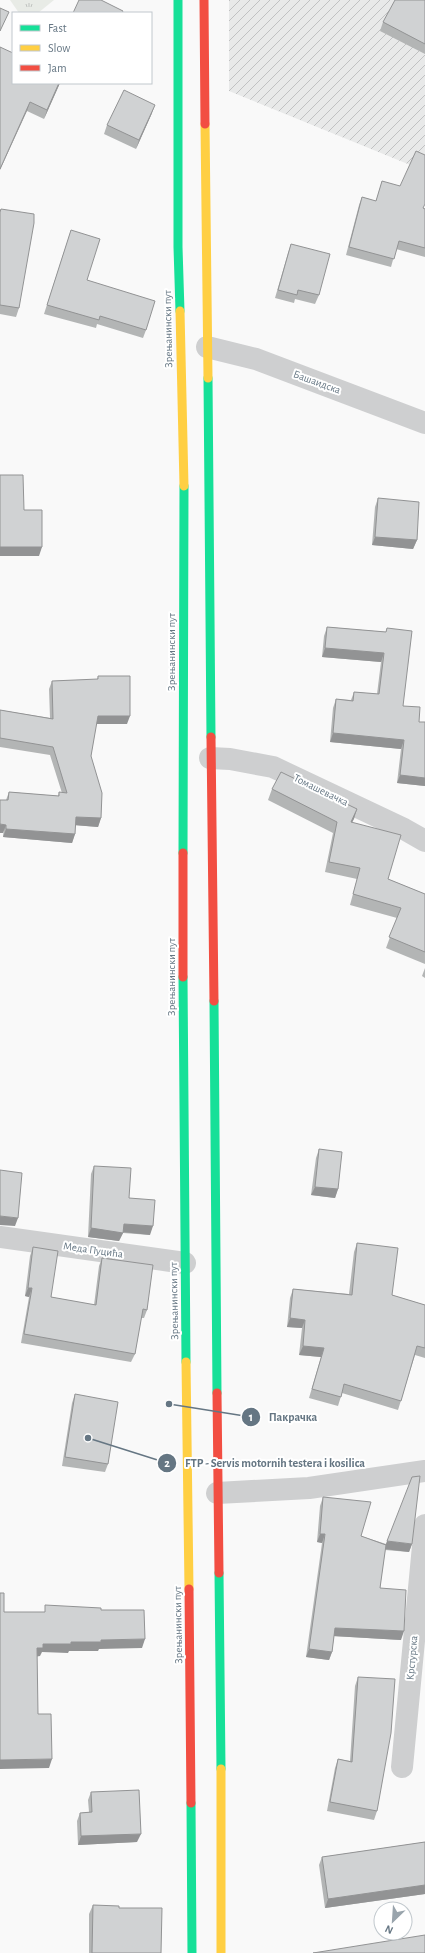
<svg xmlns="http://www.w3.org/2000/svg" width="425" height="1953" viewBox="0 0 425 1953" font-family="'Alegreya Sans',sans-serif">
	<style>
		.industrial { fill: url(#industrial-furrows) }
		.grass { fill: url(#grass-tufts) }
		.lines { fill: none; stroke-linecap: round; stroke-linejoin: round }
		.street { stroke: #cecfd0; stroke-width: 22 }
		.fast { stroke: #16e098; stroke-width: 9 }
		.slow { stroke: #ffcf43; stroke-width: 9 }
		.jam { stroke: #f24e42; stroke-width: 9 }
		.wall { fill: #b3b5b5 }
		.shaded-wall { fill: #929394 }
		.building { fill: #d0d2d3; stroke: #929394 }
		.labels { text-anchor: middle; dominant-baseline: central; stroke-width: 4; stroke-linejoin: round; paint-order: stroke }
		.street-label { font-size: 11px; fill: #657683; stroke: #fff }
		.leader { fill: none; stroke: #657683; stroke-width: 1.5 }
		.callout-dot { fill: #657683; stroke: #fff; stroke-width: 1.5 }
		.mark-label { font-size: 12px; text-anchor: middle; font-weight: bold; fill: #fff }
		.callout-label { font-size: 12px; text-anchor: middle; font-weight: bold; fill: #657683; stroke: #fff; stroke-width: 4; stroke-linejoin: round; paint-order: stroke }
	</style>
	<defs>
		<pattern id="industrial-furrows" width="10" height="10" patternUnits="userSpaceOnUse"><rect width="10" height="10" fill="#e8e9e9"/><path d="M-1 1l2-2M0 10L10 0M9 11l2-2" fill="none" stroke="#c0c1c2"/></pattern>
		<pattern id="grass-tufts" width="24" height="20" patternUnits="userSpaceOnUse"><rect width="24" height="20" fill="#e8ebe6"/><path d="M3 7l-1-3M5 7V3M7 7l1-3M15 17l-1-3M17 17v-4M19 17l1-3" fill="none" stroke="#c0c3c0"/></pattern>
	</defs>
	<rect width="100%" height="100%" fill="#f9f9f9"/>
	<path class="industrial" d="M 229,0 L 425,0 L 425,171 L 229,91 Z"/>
	<path class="grass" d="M 10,0 L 54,0 L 38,13 L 19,13 Z"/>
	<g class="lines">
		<path class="street" d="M 207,347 L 256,359 L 425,423
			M 210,758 L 230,759 L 273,767 L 404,829 L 425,841
			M 0,1237 L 185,1263
			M 217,1493 L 309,1488 L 425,1471
			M 402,1767 L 425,1525"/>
		<path class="fast" d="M 178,0 L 178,247 L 180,311
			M 208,378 L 211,737
			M 183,853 L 184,486
			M 183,977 L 186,1362
			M 214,1001 L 217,1393
			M 219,1573 L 221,1769
			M 191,1803 L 192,1953"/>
		<path class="slow" d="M 205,124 L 208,378
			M 180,311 L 184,486
			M 186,1362 L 189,1589
			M 221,1769 L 221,1953"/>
		<path class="jam" d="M 204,0 L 205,124
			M 211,737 L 214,1001
			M 183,977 L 183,853
			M 217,1393 L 219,1573
			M 189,1589 L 191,1803"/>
	</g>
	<path class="wall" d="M 425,0 L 425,54 L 380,31 L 383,22 Z
		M 0,47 L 60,83 L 44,119 L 27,111 Z
		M 152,113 L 136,149 L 104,134 L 107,125 Z
		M 382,181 L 425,209 L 425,257 L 396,249 L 391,267 L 346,255 L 359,205 L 362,197 L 376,201 Z
		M 1,209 L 19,308 L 16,317 L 0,314 L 0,210 Z
		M 71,230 L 87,280 L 146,330 L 143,338 L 97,324 L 96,328 L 44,314 Z
		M 291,244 L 319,295 L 315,304 L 295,299 L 294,303 L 275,298 L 288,253 Z
		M 378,498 L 417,540 L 413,549 L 372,545 L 375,507 Z
		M 327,627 L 386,632 L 387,628 L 403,706 L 419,722 L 425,722 L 425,786 L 397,783 L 401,749 L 330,742 L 333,708 L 336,699 L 351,700 L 354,692 L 377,694 L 381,662 L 322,657 L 324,636 Z
		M 98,676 L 127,724 L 96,724 L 91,756 L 101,818 L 98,827 L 75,825 L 75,834 L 72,843 L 3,837 L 6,800 L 9,792 L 58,796 L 59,792 L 62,793 L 50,755 L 0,747 L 0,710 L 50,718 L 49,689 L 52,681 L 97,680 Z
		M 272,789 L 357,809 L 352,822 L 388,879 L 425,894 L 425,964 L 386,948 L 397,918 L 350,905 L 357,879 L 325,872 L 333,833 L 268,800 Z
		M 425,968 L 425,978 L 422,976 Z
		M 319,1149 L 338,1189 L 335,1198 L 311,1195 L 316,1158 Z
		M 94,1166 L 129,1198 L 150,1235 L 123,1233 L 119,1241 L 88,1237 L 91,1174 Z
		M 357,1243 L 392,1295 L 425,1305 L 425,1358 L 415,1355 L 398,1410 L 342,1393 L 338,1406 L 309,1398 L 321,1357 L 299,1355 L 302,1328 L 287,1327 L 290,1298 L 293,1289 L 349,1294 L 354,1252 Z
		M 33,1247 L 51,1297 L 94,1305 L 99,1266 L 102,1258 L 147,1310 L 144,1318 L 141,1318 L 135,1354 L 131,1362 L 21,1343 L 29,1297 L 25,1296 L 30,1256 Z
		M 75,1394 L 108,1464 L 105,1472 L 62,1466 L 72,1403 Z
		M 323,1497 L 361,1536 L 386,1544 L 412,1544 L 409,1552 L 385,1550 L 380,1588 L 401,1640 L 334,1636 L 332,1652 L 329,1660 L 306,1657 L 322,1543 L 317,1542 L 320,1506 Z
		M 358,1677 L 377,1811 L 374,1820 L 327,1811 L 335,1768 L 338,1759 L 350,1761 L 355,1686 Z
		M 91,1792 L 137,1842 L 78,1845 L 77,1821 L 80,1813 L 89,1812 L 88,1800 Z
		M 425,1842 L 425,1894 L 325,1908 L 319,1865 L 322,1857 Z
		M 93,1905 L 119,1908 L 161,1953 L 89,1953 L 89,1914 Z"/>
	<path class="shaded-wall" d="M 59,83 L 60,83 L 44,119 L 47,110 Z
		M 30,102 L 27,111 L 0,170 L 0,169 Z
		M 155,105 L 152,113 L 136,149 L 139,140 Z
		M 375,537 L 417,540 L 413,549 L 372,545 Z
		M 0,547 L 42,547 L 39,556 L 0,556 Z
		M 325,648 L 384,653 L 381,662 L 322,657 Z
		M 98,716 L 130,716 L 127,724 L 95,724 Z
		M 333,733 L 404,740 L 401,749 L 330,742 Z
		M 400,775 L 425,778 L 425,786 L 397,783 Z
		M 357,809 L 354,819 L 347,832 L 351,822 Z
		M 76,817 L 101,818 L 98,827 L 73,825 Z
		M 0,824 L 6,825 L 3,833 L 0,833 Z
		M 6,829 L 75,834 L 72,843 L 3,837 Z
		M 315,1187 L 338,1189 L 335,1198 L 311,1195 Z
		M 0,1216 L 18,1218 L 15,1226 L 0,1225 Z
		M 124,1224 L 153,1226 L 150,1235 L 122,1232 L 123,1233 L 119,1241 L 88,1237 L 91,1228 Z
		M 28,1288 L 32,1288 L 29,1297 L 25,1296 Z
		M 290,1318 L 305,1320 L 302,1328 L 287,1327 Z
		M 303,1346 L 324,1348 L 321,1357 L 299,1355 Z
		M 320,1534 L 325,1534 L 322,1543 L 317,1542 Z
		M 387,1541 L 412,1544 L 409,1552 L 384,1549 Z
		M 335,1628 L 404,1631 L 401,1640 L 332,1636 Z
		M 145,1639 L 142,1648 L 99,1649 L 98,1651 L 69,1651 L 68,1653 L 42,1652 L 40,1656 L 34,1657 L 37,1648 L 43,1644 L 71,1642 L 101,1640 Z
		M 309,1649 L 332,1652 L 329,1660 L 306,1657 Z
		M 52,1759 L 49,1768 L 0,1769 L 0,1760 Z
		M 141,1834 L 137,1842 L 78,1845 L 81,1836 Z
		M 425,1885 L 425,1894 L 325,1908 L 328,1899 Z"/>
	<path class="building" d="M 79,0 L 101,0 L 123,11 L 122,13 L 73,13 Z
		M 395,0 L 425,0 L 425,44 L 383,22 Z
		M 0,8 L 9,12 L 0,31 Z
		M 0,47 L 13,53 L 13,83 L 59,83 L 47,110 L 30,102 L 0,169 Z
		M 124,90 L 155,105 L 139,140 L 107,125 Z
		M 416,151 L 425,155 L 425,204 L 423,208 L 425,209 L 425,248 L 399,241 L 394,259 L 349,247 L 362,197 L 376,201 L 382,181 L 400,186 Z
		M 1,209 L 34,214 L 34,223 L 19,308 L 0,305 L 0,212 Z
		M 71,230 L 100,239 L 87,280 L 155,301 L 146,330 L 100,316 L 99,320 L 47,305 Z
		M 291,244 L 330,254 L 319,295 L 298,290 L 297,295 L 278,290 Z
		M 0,475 L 23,475 L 24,510 L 42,510 L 42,547 L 0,547 Z
		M 378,498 L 419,502 L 417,540 L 375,537 Z
		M 327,627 L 386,632 L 387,628 L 412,631 L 403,706 L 420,707 L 419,722 L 425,722 L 425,778 L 400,775 L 404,740 L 333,733 L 336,699 L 353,701 L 354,692 L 379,694 L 384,653 L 325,648 Z
		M 98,676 L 130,676 L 130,716 L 98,716 L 91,756 L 102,793 L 101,818 L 76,817 L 75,834 L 6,829 L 6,825 L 0,824 L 0,800 L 8,800 L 9,792 L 59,796 L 59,792 L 67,793 L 53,747 L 0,738 L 0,710 L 53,719 L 52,681 L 98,679 Z
		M 281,772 L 357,809 L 351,822 L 401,835 L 388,879 L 425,894 L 425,952 L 389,937 L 401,908 L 353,894 L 360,868 L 329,862 L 337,822 L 272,789 Z
		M 319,1149 L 342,1152 L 338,1189 L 315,1187 Z
		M 94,1166 L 131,1168 L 129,1198 L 155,1200 L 153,1226 L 124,1224 L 123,1233 L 91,1228 Z
		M 0,1170 L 22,1173 L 18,1218 L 0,1216 Z
		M 357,1243 L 398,1248 L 392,1295 L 425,1305 L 425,1348 L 417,1346 L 401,1401 L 344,1384 L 341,1397 L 312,1389 L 324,1348 L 303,1346 L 305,1320 L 290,1318 L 293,1289 L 352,1295 Z
		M 33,1247 L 58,1251 L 51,1297 L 96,1305 L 102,1258 L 153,1265 L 147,1310 L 143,1309 L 135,1354 L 24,1334 L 32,1288 L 28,1288 Z
		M 75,1394 L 118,1402 L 108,1464 L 65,1457 Z
		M 420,1476 L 412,1544 L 387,1541 L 412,1477 Z
		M 323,1497 L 371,1502 L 361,1536 L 386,1545 L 380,1588 L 406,1590 L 404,1631 L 335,1628 L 332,1652 L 309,1649 L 325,1534 L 320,1534 Z
		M 0,1593 L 4,1593 L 4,1612 L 45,1612 L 45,1605 L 101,1608 L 101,1610 L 144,1610 L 145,1639 L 101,1640 L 101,1642 L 71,1642 L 71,1644 L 43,1644 L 43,1648 L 37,1648 L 38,1714 L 51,1714 L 52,1759 L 0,1760 Z
		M 358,1677 L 395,1679 L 391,1733 L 377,1811 L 330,1802 L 338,1759 L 352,1762 Z
		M 139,1790 L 141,1834 L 81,1836 L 80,1813 L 92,1812 L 91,1792 Z
		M 425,1842 L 425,1885 L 328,1899 L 322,1857 Z
		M 93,1905 L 119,1906 L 119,1908 L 162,1908 L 161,1953 L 92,1953 Z
		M 425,1935 L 425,1953 L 313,1953 Z"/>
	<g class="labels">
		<g class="street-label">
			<text transform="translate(168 329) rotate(-91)">Зрењанински пут</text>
			<text transform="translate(317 382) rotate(20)">Башаидска</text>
			<text transform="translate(171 652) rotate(-90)">Зрењанински пут</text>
			<text transform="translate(321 790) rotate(26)">Томашевачка</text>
			<text transform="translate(171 977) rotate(-90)">Зрењанински пут</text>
			<text transform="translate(93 1250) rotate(8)">Меда Пуцића</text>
			<text transform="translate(174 1301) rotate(-91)">Зрењанински пут</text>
			<text transform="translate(178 1625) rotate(-91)">Зрењанински пут</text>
			<text transform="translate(412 1658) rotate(-85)">Крстурска</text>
		</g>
	</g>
	<path class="leader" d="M169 1404L251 1417M88 1438L167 1463"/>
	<g class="callout-dot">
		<circle cx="169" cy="1404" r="4"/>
		<circle cx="88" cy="1438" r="4"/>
		<circle cx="251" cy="1417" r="10"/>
		<circle cx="167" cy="1463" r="10"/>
	</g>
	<g class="mark-label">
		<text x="251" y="1421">1</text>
		<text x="167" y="1467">2</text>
	</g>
	<g class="callout-label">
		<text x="293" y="1421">Пакрачка</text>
		<text x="275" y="1467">FTP - Servis motornih testera i kosilica</text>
	</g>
	<rect x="12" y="12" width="140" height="72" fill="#ffffff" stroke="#c1c8cd"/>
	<rect x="20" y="25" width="20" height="6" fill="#16e098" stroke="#c1c8cd"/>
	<text x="48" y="32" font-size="12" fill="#657683">Fast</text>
	<rect x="20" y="45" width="20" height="6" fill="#ffcf43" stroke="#c1c8cd"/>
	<text x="48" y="52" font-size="12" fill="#657683">Slow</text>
	<rect x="20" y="65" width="20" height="6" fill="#f24e42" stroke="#c1c8cd"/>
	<text x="48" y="72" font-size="12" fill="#657683">Jam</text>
	<g transform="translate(393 1921) rotate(205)"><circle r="19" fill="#ffffff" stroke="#c1c8cd"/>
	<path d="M0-3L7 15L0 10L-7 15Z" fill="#99a4ac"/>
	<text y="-6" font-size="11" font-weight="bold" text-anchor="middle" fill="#657683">N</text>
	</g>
</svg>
